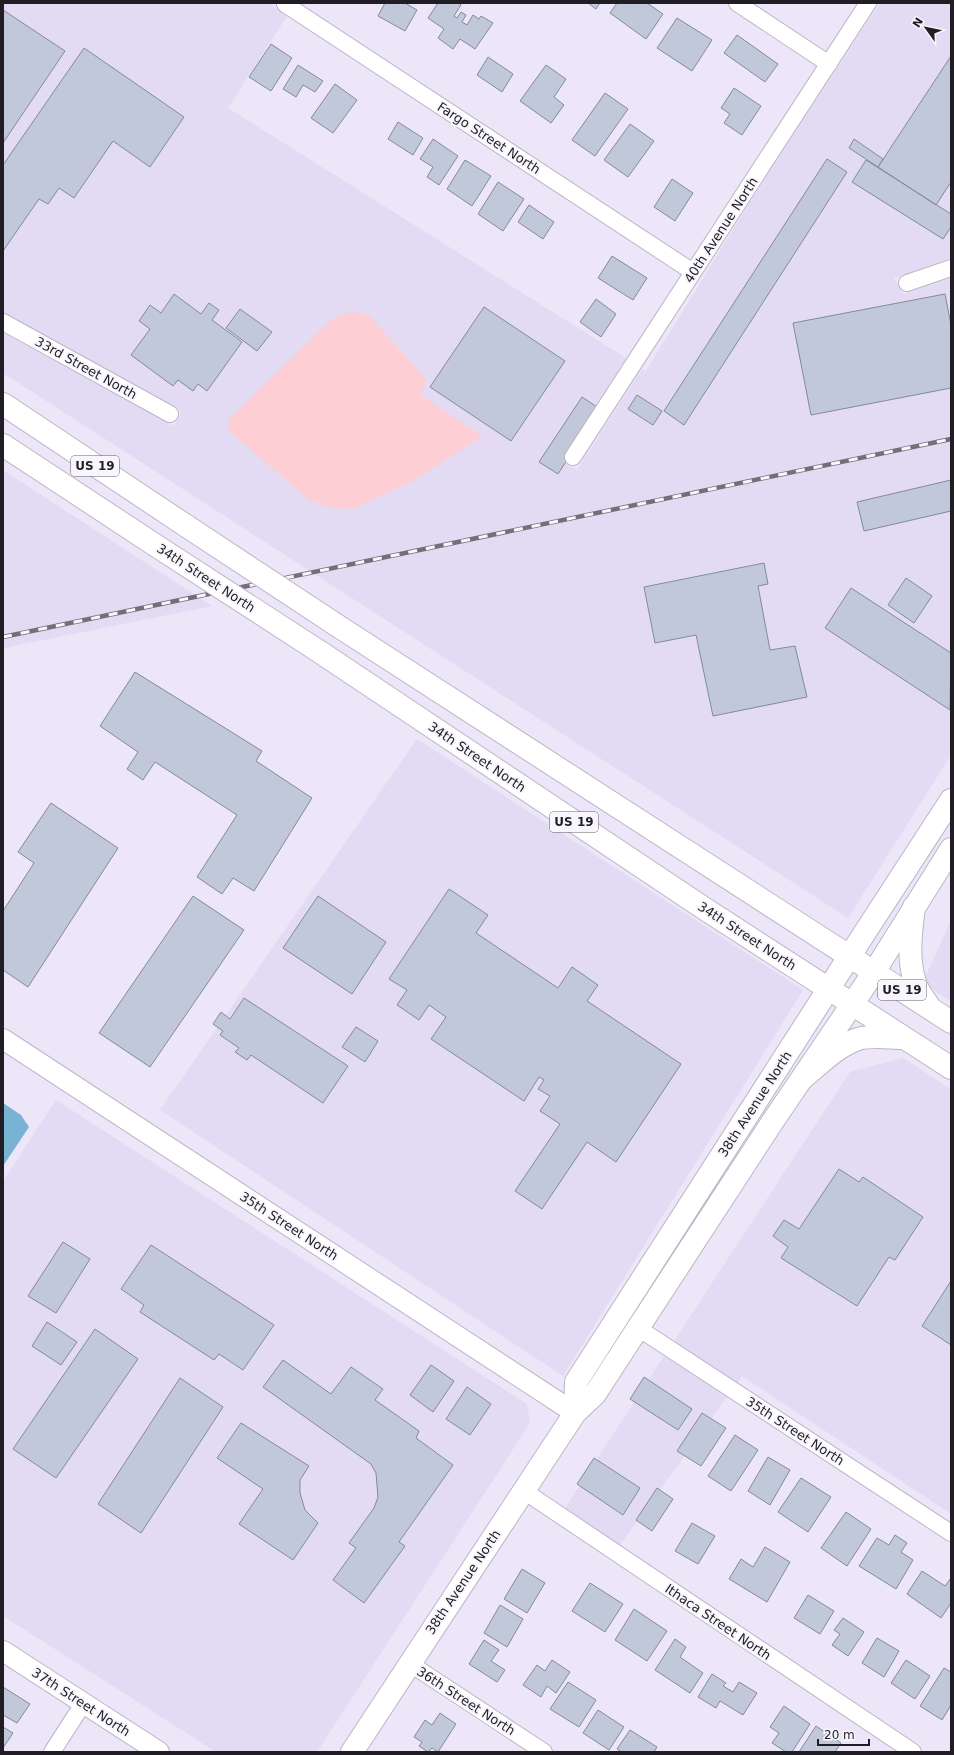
<svg xmlns="http://www.w3.org/2000/svg" width="954" height="1755" viewBox="0 0 954 1755" font-family="'DejaVu Sans',sans-serif">
	<style>
		.built { fill: #e3daf3 }
		.green { fill: #fdcfd4 }
		.water { fill: #78b3d4 }
		.building { fill: #c1c8d9; stroke: #838a99 }
		.lines { fill: none; stroke-linecap: round; stroke-linejoin: round }
		.minor-casing { stroke: #bbb5c6; stroke-width: 18 }
		.tertiary-casing { stroke: #bbb5c6; stroke-width: 22 }
		.secondary-casing { stroke: #bbb5c6; stroke-width: 24 }
		.trunk-casing { stroke: #bbb5c6; stroke-width: 24 }
		.minor { stroke: #fff; stroke-width: 16 }
		.tertiary { stroke: #fff; stroke-width: 20 }
		.secondary { stroke: #fff; stroke-width: 22 }
		.trunk { stroke: #fff; stroke-width: 22 }
		.rail-casing { stroke: #736f7a; stroke-width: 4.5 }
		.rail { stroke: #f8f6fd; stroke-width: 3; stroke-dasharray: 9; stroke-linecap: butt }
		.trunk-bridge-casing { stroke: #bbb5c6; stroke-width: 24; stroke-linecap: butt }
		.trunk-bridge { stroke: #fff; stroke-width: 22 }
		.labels { text-anchor: middle; dominant-baseline: central; stroke-width: 4; stroke-linejoin: round; paint-order: stroke }
		.shield { fill: #f8f6fd; stroke: #615f65; stroke-width: 1 }
		.shield-label { font-size: 12px; font-weight: bold; fill: #201e24 }
		.street-label { font-size: 13px; fill: #201e24; stroke: #f8f6fd }
	</style>
	<rect width="100%" height="100%" fill="#ede6f8"/>
	<path class="built" d="M 3,3 L 273,3 L 272,6 L 287,16 L 228,108 L 626,358 L 561,459 L 577,470 L 642,369 L 646,371 L 750,202 L 880,3 L 951,3 L 951,258 L 894,278 L 903,294 L 951,278 L 951,755 L 848,918 L 3,373 L 3,332 L 174,426 L 182,411 L 3,312 Z
		M 3,470 L 212,606 L 3,648 Z
		M 417,739 L 803,990 L 563,1376 L 160,1110 Z
		M 951,920 L 951,1001 L 927,986 L 924,980 Z
		M 903,1058 L 951,1089 L 951,1514 L 742,1376 L 737,1383 L 674,1341 L 850,1072 Z
		M 56,1100 L 527,1404 L 530,1423 L 317,1752 L 216,1752 L 3,1616 L 3,1181 Z
		M 664,1356 L 727,1397 L 620,1545 L 565,1508 Z"/>
	<path class="green" d="M 353,312 L 369,315 L 427,380 L 420,395 L 483,436 L 412,482 L 352,509 L 328,507 L 309,500 L 228,430 L 229,419 L 334,317 Z"/>
	<path class="water" d="M 3,1103 L 21,1115 L 29,1127 L 3,1166 Z"/>
	<path class="building" d="M 385,3 L 405,3 L 417,10 L 405,31 L 378,16 Z
		M 438,3 L 458,3 L 461,5 L 454,16 L 457,18 L 461,12 L 466,15 L 462,22 L 467,25 L 473,15 L 479,19 L 481,16 L 493,23 L 475,49 L 460,39 L 453,49 L 438,38 L 444,29 L 428,18 Z
		M 588,3 L 600,3 L 596,9 Z
		M 617,3 L 647,3 L 663,14 L 646,39 L 610,13 Z
		M 3,10 L 65,51 L 3,143 Z
		M 677,18 L 712,40 L 692,71 L 657,48 Z
		M 737,35 L 778,64 L 765,82 L 724,53 Z
		M 271,44 L 292,58 L 271,91 L 249,77 Z
		M 84,48 L 184,117 L 150,167 L 113,141 L 74,198 L 59,188 L 48,204 L 39,199 L 3,251 L 3,165 Z
		M 951,56 L 951,182 L 936,205 L 878,167 Z
		M 488,57 L 513,74 L 502,92 L 477,75 Z
		M 298,65 L 323,81 L 315,92 L 303,85 L 296,97 L 283,89 Z
		M 546,65 L 566,79 L 554,97 L 564,105 L 551,123 L 520,101 Z
		M 335,84 L 357,100 L 333,133 L 311,118 Z
		M 734,88 L 761,106 L 742,135 L 724,123 L 730,114 L 721,108 Z
		M 605,93 L 628,109 L 595,156 L 572,140 Z
		M 398,122 L 423,138 L 413,155 L 388,139 Z
		M 630,124 L 654,141 L 628,177 L 604,160 Z
		M 433,139 L 458,156 L 439,185 L 427,177 L 433,167 L 420,159 Z
		M 854,139 L 883,159 L 878,167 L 849,148 Z
		M 827,159 L 847,172 L 684,425 L 664,411 Z
		M 465,160 L 491,176 L 472,206 L 447,189 Z
		M 866,160 L 951,214 L 951,227 L 943,239 L 852,182 Z
		M 672,179 L 693,193 L 675,221 L 654,207 Z
		M 498,182 L 524,199 L 503,231 L 478,214 Z
		M 529,205 L 554,222 L 543,239 L 518,222 Z
		M 612,256 L 647,278 L 633,300 L 598,278 Z
		M 174,294 L 201,314 L 209,303 L 219,310 L 212,320 L 242,342 L 207,391 L 198,384 L 193,391 L 178,380 L 173,386 L 131,355 L 150,329 L 139,321 L 150,305 L 161,313 Z
		M 945,294 L 951,325 L 951,388 L 811,415 L 793,323 Z
		M 596,299 L 616,314 L 601,337 L 580,322 Z
		M 484,307 L 565,361 L 511,441 L 430,387 Z
		M 240,309 L 272,332 L 257,351 L 226,328 Z
		M 637,395 L 662,411 L 653,425 L 628,409 Z
		M 582,397 L 600,409 L 558,474 L 539,462 Z
		M 951,480 L 951,511 L 864,531 L 857,502 Z
		M 764,563 L 768,584 L 758,586 L 770,650 L 795,646 L 807,697 L 713,716 L 696,635 L 655,643 L 644,587 Z
		M 906,578 L 932,596 L 914,623 L 888,605 Z
		M 851,588 L 951,653 L 950,710 L 825,628 Z
		M 135,672 L 262,751 L 256,761 L 312,798 L 254,891 L 233,878 L 222,894 L 197,877 L 237,815 L 155,762 L 143,780 L 127,769 L 138,752 L 100,726 Z
		M 51,803 L 118,848 L 28,987 L 3,970 L 3,911 L 34,863 L 18,852 Z
		M 449,889 L 488,915 L 476,933 L 558,988 L 572,967 L 598,985 L 587,1001 L 681,1064 L 616,1162 L 587,1142 L 542,1209 L 515,1191 L 560,1124 L 540,1111 L 550,1096 L 538,1089 L 544,1080 L 539,1077 L 524,1101 L 431,1039 L 446,1017 L 429,1005 L 419,1020 L 397,1005 L 407,990 L 389,979 Z
		M 193,896 L 244,930 L 150,1067 L 99,1033 Z
		M 318,896 L 386,942 L 352,994 L 283,948 Z
		M 244,998 L 348,1066 L 323,1103 L 251,1055 L 247,1060 L 235,1052 L 239,1048 L 220,1035 L 223,1031 L 213,1024 L 221,1012 L 230,1019 Z
		M 356,1027 L 378,1041 L 365,1062 L 342,1047 Z
		M 839,1169 L 859,1182 L 863,1177 L 923,1217 L 895,1260 L 889,1257 L 857,1306 L 781,1258 L 788,1247 L 773,1236 L 784,1220 L 799,1229 Z
		M 63,1242 L 90,1259 L 56,1313 L 28,1296 Z
		M 151,1245 L 274,1325 L 243,1370 L 219,1354 L 214,1360 L 140,1312 L 144,1305 L 121,1289 Z
		M 951,1281 L 951,1345 L 922,1326 Z
		M 47,1322 L 77,1342 L 61,1365 L 32,1346 Z
		M 95,1329 L 138,1359 L 56,1478 L 13,1449 Z
		M 283,1360 L 331,1394 L 351,1367 L 383,1389 L 375,1400 L 419,1431 L 416,1438 L 453,1465 L 399,1542 L 405,1546 L 364,1603 L 333,1580 L 356,1548 L 349,1543 L 374,1508 L 378,1497 L 376,1473 L 371,1464 L 263,1387 Z
		M 431,1365 L 454,1381 L 433,1412 L 410,1395 Z
		M 644,1377 L 692,1409 L 678,1430 L 630,1399 Z
		M 180,1378 L 223,1407 L 141,1533 L 98,1504 Z
		M 467,1387 L 491,1404 L 470,1435 L 446,1419 Z
		M 702,1413 L 726,1428 L 701,1466 L 677,1451 Z
		M 241,1423 L 309,1466 L 300,1480 L 300,1493 L 305,1510 L 318,1523 L 293,1560 L 239,1524 L 263,1489 L 217,1458 Z
		M 735,1435 L 758,1450 L 731,1491 L 708,1476 Z
		M 768,1457 L 790,1470 L 770,1505 L 748,1491 Z
		M 594,1458 L 640,1488 L 623,1515 L 577,1484 Z
		M 801,1478 L 831,1497 L 808,1532 L 778,1512 Z
		M 657,1488 L 673,1499 L 652,1531 L 636,1520 Z
		M 846,1512 L 871,1529 L 847,1566 L 821,1548 Z
		M 692,1523 L 715,1536 L 698,1564 L 675,1551 Z
		M 895,1535 L 907,1543 L 901,1552 L 913,1560 L 896,1589 L 859,1566 L 877,1538 L 889,1545 Z
		M 765,1547 L 790,1562 L 767,1602 L 729,1579 L 741,1559 L 753,1567 Z
		M 522,1569 L 545,1583 L 527,1613 L 504,1599 Z
		M 922,1571 L 945,1586 L 951,1578 L 951,1603 L 941,1618 L 907,1594 Z
		M 590,1583 L 623,1604 L 605,1632 L 572,1611 Z
		M 808,1595 L 834,1611 L 820,1634 L 794,1618 Z
		M 500,1605 L 523,1619 L 507,1647 L 484,1633 Z
		M 634,1609 L 667,1631 L 647,1661 L 615,1640 Z
		M 843,1618 L 864,1632 L 848,1656 L 832,1645 L 840,1634 L 834,1630 Z
		M 877,1638 L 899,1651 L 884,1677 L 862,1663 Z
		M 675,1639 L 686,1647 L 680,1657 L 703,1673 L 690,1693 L 655,1670 Z
		M 484,1640 L 499,1650 L 491,1661 L 505,1670 L 497,1682 L 469,1664 Z
		M 552,1660 L 570,1672 L 556,1693 L 547,1686 L 541,1697 L 523,1685 L 537,1665 L 545,1671 Z
		M 906,1660 L 930,1676 L 915,1699 L 891,1683 Z
		M 944,1668 L 951,1672 L 951,1705 L 942,1720 L 920,1706 Z
		M 712,1674 L 726,1683 L 723,1686 L 733,1692 L 739,1682 L 757,1693 L 743,1715 L 720,1701 L 716,1708 L 698,1697 Z
		M 568,1682 L 596,1700 L 579,1727 L 550,1709 Z
		M 3,1687 L 30,1704 L 17,1723 L 3,1715 Z
		M 784,1706 L 810,1724 L 792,1752 L 786,1752 L 772,1743 L 779,1733 L 770,1727 Z
		M 598,1710 L 624,1727 L 609,1750 L 583,1733 Z
		M 440,1713 L 456,1724 L 438,1752 L 432,1748 L 428,1752 L 419,1746 L 422,1742 L 414,1737 L 425,1720 L 432,1725 Z
		M 816,1726 L 841,1743 L 835,1752 L 799,1752 Z
		M 3,1727 L 13,1733 L 3,1748 Z
		M 630,1730 L 657,1747 L 654,1752 L 622,1752 L 617,1749 Z"/>
	<g class="lines">
		<g class="minor-casing">
			<path id="minor" d="M 737,3 L 829,64
				M 285,4 L 693,272
				M 907,283 L 951,268
				M 3,322 L 170,414
				M 573,457 L 868,3
				M 638,1328 L 951,1533
				M 524,1491 L 913,1752
				M 409,1663 L 544,1752
				M 52,1752 L 83,1704"/>
		</g>
		<g class="tertiary-casing">
			<path id="tertiary" d="M 3,1039 L 575,1413
				M 3,1651 L 159,1752"/>
		</g>
		<g class="secondary-casing">
			<path id="secondary" d="M 575,1413 L 576,1382 L 849,957 L 951,800
				M 352,1752 L 575,1413 L 595,1394 L 773,1121 L 874,972 L 951,849"/>
		</g>
		<g class="trunk-casing">
			<path id="trunk" d="M 3,404 L 188,527
				M 3,445 L 155,545
				M 341,628 L 951,1022
				M 320,652 L 702,907 L 951,1068
				M 914,907 C 911,932 907,957 915,982 C 917,990 924,999 929,1006
				M 803,1078 C 820,1064 837,1046 858,1039 C 872,1035 890,1038 904,1038"/>
		</g>
		<use href="#minor" class="minor"/>
		<use href="#tertiary" class="tertiary"/>
		<use href="#secondary" class="secondary"/>
		<use href="#trunk" class="trunk"/>
		<g class="rail-casing">
			<path id="rail" d="M 3,637 L 951,439"/>
		</g>
		<use href="#rail" class="rail"/>
		<g class="trunk-bridge-casing">
			<path id="trunk-bridge" d="M 188,527 L 341,628
				M 155,545 L 320,652"/>
		</g>
		<use href="#trunk-bridge" class="trunk-bridge"/>
	</g>
	<g class="labels">
		<g class="shield">
			<rect x="71" y="456" width="48" height="20" rx="3"/>
			<rect x="550" y="812" width="48" height="20" rx="3"/>
			<rect x="878" y="980" width="48" height="20" rx="3"/>
		</g>
		<g class="shield-label">
			<text x="95" y="466">US 19</text>
			<text x="574" y="822">US 19</text>
			<text x="902" y="990">US 19</text>
		</g>
		<g class="street-label">
			<text transform="translate(489 138) rotate(33)">Fargo Street North</text>
			<text transform="translate(721 230) rotate(-57)">40th Avenue North</text>
			<text transform="translate(86 368) rotate(29)">33rd Street North</text>
			<text transform="translate(206 578) rotate(33)">34th Street North</text>
			<text transform="translate(477 757) rotate(34)">34th Street North</text>
			<text transform="translate(747 936) rotate(33)">34th Street North</text>
			<text transform="translate(755 1104) rotate(-57)">38th Avenue North</text>
			<text transform="translate(289 1226) rotate(33)">35th Street North</text>
			<text transform="translate(795 1431) rotate(33)">35th Street North</text>
			<text transform="translate(463 1582) rotate(-56)">38th Avenue North</text>
			<text transform="translate(718 1622) rotate(34)">Ithaca Street North</text>
			<text transform="translate(466 1701) rotate(33)">36th Street North</text>
			<text transform="translate(81 1702) rotate(33)">37th Street North</text>
		</g>
	</g>
	<rect width="954" height="1755" fill="none" stroke="#201e24" stroke-width="8"/>
	<g transform="translate(926 28) rotate(303)" stroke="#f8f6fd" stroke-width="3" paint-order="stroke">
	<path d="M0-3L7 15L0 10L-7 15Z" fill="#201e24"/>
	<text y="-6" font-size="11" font-weight="bold" text-anchor="middle" fill="#201e24">N</text>
	</g>
	<path d="M818 1739v6h51v-6" fill="none" stroke="#201e24" stroke-width="2"/>
	<text x="824" y="1739" font-size="12" fill="#201e24" stroke="#f8f6fd" stroke-width="3" paint-order="stroke">20 m</text>
</svg>
